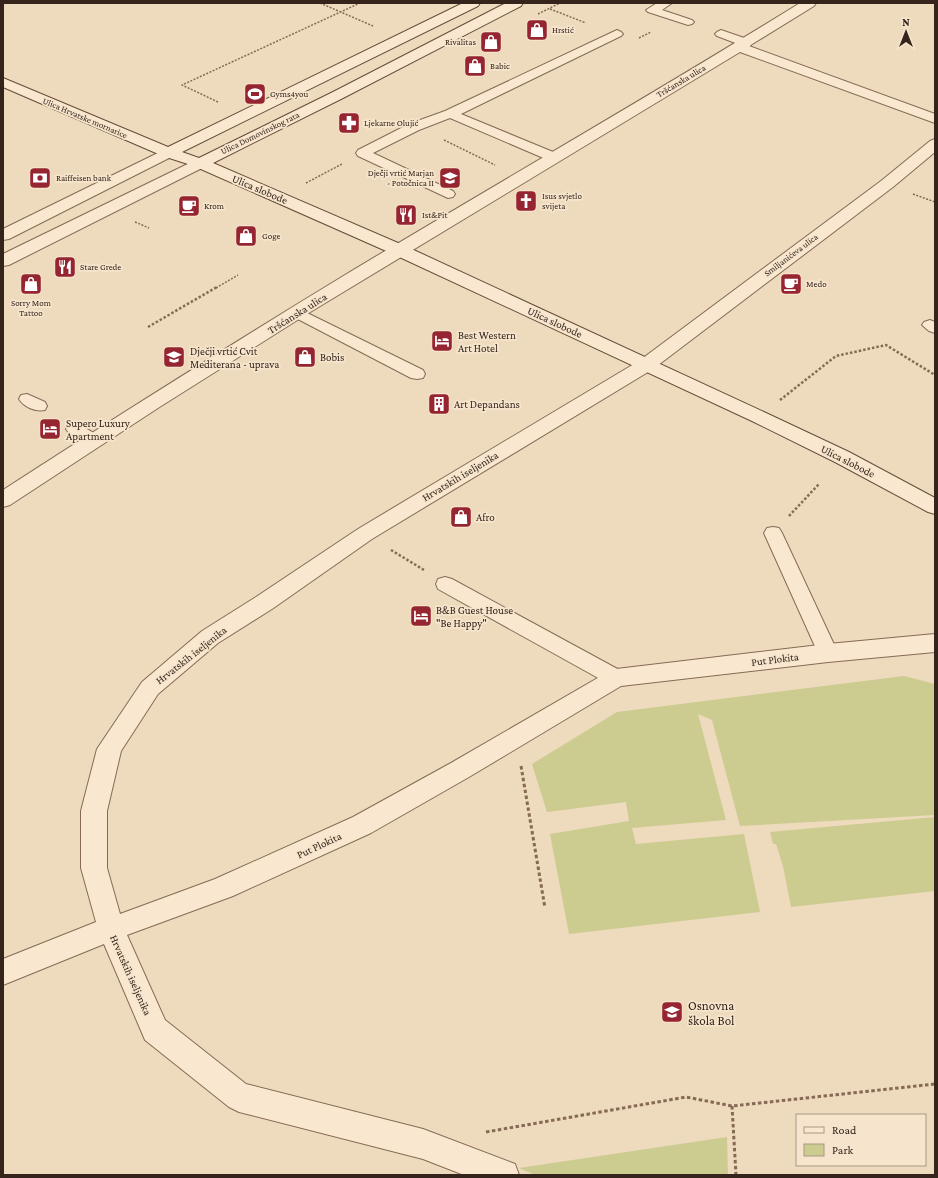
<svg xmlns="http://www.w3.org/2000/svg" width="938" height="1178" viewBox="0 0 938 1178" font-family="'Crimson Pro',serif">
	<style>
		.green { fill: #cccc91 }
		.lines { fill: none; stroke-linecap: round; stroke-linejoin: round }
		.service-casing { stroke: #866a56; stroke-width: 2 }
		.minor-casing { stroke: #866a56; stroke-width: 2 }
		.tertiary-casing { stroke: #866a56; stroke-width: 2 }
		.secondary-casing { stroke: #674b39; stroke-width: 2 }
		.path-far2 { stroke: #866a56; stroke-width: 1.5; stroke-dasharray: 2 1.5; stroke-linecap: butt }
		.path-far1 { stroke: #866a56; stroke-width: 2.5; stroke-dasharray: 2.5 2; stroke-linecap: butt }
		.path { stroke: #866a56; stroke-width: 3; stroke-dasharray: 3.5 2.5; stroke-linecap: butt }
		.service { fill: #f9e8cf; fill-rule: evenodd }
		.minor { fill: #f9e8cf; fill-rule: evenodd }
		.tertiary { fill: #f9e8cf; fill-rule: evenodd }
		.secondary { fill: #f9e8cf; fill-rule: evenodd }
		.labels { text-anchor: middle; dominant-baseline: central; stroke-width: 3.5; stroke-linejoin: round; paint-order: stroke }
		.far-poi-label { font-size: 9px; fill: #35241b; stroke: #f6e5cc; text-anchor: start }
		.far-street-label { font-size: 9px; fill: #35241b; stroke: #f6e5cc }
		.street-label { font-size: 11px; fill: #35241b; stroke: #f6e5cc }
		.poi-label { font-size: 11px; fill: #35241b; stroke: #f6e5cc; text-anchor: start }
		.near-poi-label { font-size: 13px; fill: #35241b; stroke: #f6e5cc; text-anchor: start }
	</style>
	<rect width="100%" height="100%" fill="#eedabc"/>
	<path class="green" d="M 904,676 L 935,684 L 935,815 L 740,826 L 712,720 L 698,714 L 726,820 L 632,828 L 636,844 L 744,834 L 760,912 L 569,934 L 550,834 L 629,821 L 626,802 L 547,812 L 532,764 L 617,712 Z
		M 935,817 L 935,891 L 791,907 L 783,866 L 776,844 L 773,844 L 770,832 Z
		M 727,1137 L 728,1175 L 535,1175 L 519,1168 Z"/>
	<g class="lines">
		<g class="service-casing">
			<path id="service" d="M 657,3 L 672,3 L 662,10 L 692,20 L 694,22 L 692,24 L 688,25 L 648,12 L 646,10 Z
				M 617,30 L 621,32 L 623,34 L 621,36 L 461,114 L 558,154 L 560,157 L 558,160 L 548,160 L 450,118 L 419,130 L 373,153 L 453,191 L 455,194 L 453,197 L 448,198 L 358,156 L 356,153 L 358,150 L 409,124 L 445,111 Z
				M 721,30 L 750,40 L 752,43 L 750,46 L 746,47 L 717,36 L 715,34 L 717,32 Z
				M 297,308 L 423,370 L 425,374 L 423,378 L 417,379 L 411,378 L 292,316 L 289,313 L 292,310 Z
				M 930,320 L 935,322 L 935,333 L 929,331 L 922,325 L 924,322 Z
				M 27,394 L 45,402 L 47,406 L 45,410 C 35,412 24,407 19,399 L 21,395 Z
				M 74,423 C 83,426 96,433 102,441 L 99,445 C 88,448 72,439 66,429 L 68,425 Z
				M 773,527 L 779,528 L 782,533 L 838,653 L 835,658 L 828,661 L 821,658 L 818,653 L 764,533 L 767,528 Z
				M 445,577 L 452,579 L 623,672 L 626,678 L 623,684 L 616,686 L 609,684 L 438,589 L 436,584 L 438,579 Z"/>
		</g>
		<g class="minor-casing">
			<path id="minor" d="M 800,3 L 816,3 L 814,6 L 749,46 L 935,114 L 935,123 L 740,52 L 307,314 L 158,408 L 10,505 L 3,507 L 3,490 C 116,417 230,345 345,275 C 496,184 650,96 800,3 Z
				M 935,139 L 935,152 L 893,187 L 653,369 L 372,539 L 272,609 L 218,643 L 158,694 L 121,751 L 107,811 L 107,868 L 120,914 L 215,879 L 353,817 L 451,763 L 608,672 L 616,669 L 828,644 L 935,634 L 935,652 L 828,662 L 621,686 L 469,777 L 371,833 L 233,896 L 127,935 L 165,1020 L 246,1084 L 423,1129 L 515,1164 L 519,1175 L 464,1175 L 423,1159 L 239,1112 L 229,1107 L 145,1040 L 104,944 L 3,985 L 3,959 L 96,922 L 81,868 L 81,811 L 97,749 L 142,682 L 202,631 L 256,597 L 358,529 L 639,361 L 881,181 L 930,141 Z"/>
		</g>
		<g class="tertiary-casing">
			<path id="tertiary" d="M 168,148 L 173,150 L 176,153 L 173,156 L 9,239 L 3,240 L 3,229 Z
				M 200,158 L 206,160 L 208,163 L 206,166 L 9,265 L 3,266 L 3,254 Z"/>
		</g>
		<g class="secondary-casing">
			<path id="secondary" d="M 463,3 L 480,3 L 478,6 L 182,152 L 199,158 L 333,92 L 506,3 L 523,3 L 521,6 L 343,98 L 213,163 L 405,246 L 766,413 L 849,452 L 935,498 L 935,514 L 928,512 L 835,462 L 752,421 L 393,254 L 194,166 L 163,156 L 3,87 L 3,78 L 168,147 Z"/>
		</g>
		<path class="path-far2" d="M 320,3 L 373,26
			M 550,9 L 586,23
			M 538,14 L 560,3
			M 639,38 L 651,32
			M 218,102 L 182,85 L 360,3
			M 444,140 L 495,165
			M 306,183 L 342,164
			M 913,194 L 935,202
			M 135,222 L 149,228
			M 216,288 L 238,275"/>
		<path class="path-far1" d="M 148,327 L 217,287
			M 780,400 L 836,356 L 886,345 L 935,375
			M 789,516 L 819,484
			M 391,550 L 424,570"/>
		<path class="path" d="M 521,766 L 545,908
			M 732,1106 L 736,1175
			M 486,1132 L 686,1097 L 732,1106 L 935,1084"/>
		<use href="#service" class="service"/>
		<use href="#minor" class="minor"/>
		<use href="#tertiary" class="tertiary"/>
		<use href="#secondary" class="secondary"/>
	</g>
	<defs>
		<g id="shop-square" transform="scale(1.15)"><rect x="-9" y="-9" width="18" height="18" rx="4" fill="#962532" stroke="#f6e5cc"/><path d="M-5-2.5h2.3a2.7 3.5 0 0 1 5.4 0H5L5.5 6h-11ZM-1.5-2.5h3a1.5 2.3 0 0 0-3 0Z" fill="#fff"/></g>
		<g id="stadium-square" transform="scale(1.15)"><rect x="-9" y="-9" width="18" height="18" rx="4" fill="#962532" stroke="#f6e5cc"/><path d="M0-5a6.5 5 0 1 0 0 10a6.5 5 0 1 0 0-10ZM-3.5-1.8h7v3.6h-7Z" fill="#fff"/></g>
		<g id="pharmacy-square" transform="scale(1.15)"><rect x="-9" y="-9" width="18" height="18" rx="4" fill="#962532" stroke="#f6e5cc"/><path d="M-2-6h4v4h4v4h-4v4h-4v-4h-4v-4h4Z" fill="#fff"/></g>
		<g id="bank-square" transform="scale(1.15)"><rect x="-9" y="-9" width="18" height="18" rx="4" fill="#962532" stroke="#f6e5cc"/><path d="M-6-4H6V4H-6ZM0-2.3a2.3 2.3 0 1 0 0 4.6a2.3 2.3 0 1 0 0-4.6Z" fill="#fff"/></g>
		<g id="school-square" transform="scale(1.15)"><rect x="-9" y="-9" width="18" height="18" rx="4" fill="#962532" stroke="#f6e5cc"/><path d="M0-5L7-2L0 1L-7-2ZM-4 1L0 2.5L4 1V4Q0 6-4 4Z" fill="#fff"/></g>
		<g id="church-square" transform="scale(1.15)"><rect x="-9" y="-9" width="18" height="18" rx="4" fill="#962532" stroke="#f6e5cc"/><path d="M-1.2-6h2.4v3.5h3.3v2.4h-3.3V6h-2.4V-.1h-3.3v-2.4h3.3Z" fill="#fff"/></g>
		<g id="cafe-square" transform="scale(1.15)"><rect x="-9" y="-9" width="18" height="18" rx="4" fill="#962532" stroke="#f6e5cc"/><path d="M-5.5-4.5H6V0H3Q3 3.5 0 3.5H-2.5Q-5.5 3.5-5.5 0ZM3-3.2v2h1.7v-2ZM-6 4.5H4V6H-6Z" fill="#fff"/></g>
		<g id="restaurant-square" transform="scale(1.15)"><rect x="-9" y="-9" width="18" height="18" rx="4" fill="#962532" stroke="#f6e5cc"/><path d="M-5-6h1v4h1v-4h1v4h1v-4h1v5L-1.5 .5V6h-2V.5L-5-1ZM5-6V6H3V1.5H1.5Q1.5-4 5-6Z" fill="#fff"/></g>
		<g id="hotel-square" transform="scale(1.15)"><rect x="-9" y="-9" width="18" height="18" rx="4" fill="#962532" stroke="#f6e5cc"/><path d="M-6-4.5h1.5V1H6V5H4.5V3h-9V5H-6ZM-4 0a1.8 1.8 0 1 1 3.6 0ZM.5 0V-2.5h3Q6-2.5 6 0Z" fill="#fff"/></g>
		<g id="building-square" transform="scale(1.15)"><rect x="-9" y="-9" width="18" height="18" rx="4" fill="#962532" stroke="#f6e5cc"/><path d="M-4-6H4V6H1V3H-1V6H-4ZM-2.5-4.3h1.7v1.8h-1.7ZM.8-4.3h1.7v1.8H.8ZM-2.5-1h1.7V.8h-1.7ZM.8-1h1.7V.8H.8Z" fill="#fff"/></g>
	</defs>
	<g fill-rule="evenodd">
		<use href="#shop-square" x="537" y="30"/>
		<use href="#shop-square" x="491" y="42"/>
		<use href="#shop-square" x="475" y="66"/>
		<use href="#stadium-square" x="255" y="94"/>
		<use href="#pharmacy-square" x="349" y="123"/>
		<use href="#bank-square" x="40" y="178"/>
		<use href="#school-square" x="450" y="178"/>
		<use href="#church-square" x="526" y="201"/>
		<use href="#cafe-square" x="189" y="206"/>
		<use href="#restaurant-square" x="406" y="215"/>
		<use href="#shop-square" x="246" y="236"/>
		<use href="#restaurant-square" x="65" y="267"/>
		<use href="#shop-square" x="31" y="284"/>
		<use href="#cafe-square" x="791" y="284"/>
		<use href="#hotel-square" x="442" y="341"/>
		<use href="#school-square" x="174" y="357"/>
		<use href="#shop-square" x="305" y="357"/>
		<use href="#building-square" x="439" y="404"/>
		<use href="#hotel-square" x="50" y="429"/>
		<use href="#shop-square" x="461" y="517"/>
		<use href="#hotel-square" x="421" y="616"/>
		<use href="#school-square" x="672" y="1012"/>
	</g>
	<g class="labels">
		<g class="far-poi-label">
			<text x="552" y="30">Hrstić</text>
			<text x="476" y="42" text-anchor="end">Rivalitas</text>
			<text x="490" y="66">Babic</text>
			<text x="270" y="94">Gyms4you</text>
			<text x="364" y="123">Ljekarne Olujić</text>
			<text x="434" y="173" text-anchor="end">Dječji vrtić Marjan<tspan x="434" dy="10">- Potočnica II</tspan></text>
			<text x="56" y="178">Raiffeisen bank</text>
			<text x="542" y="196">Isus svjetlo<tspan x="542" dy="10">svijeta</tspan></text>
			<text x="204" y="206">Krom</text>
			<text x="422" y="215">Ist&amp;Pit</text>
			<text x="262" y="236">Goge</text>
			<text x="80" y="267">Stare Grede</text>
			<text x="806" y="284">Medo</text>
			<text x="31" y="303" text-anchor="middle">Sorry Mom<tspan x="31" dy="10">Tattoo</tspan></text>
		</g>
		<g class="far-street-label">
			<text transform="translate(681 81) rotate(-31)">Tršćanska ulica</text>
			<text transform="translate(85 118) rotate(23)">Ulica Hrvatske mornarice</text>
			<text transform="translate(260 133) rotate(-26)">Ulica Domovinskog rata</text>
			<text transform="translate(791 255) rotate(-37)">Smiljanićeva ulica</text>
		</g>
		<g class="street-label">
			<text transform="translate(260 189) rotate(23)">Ulica slobode</text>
			<text transform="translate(297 313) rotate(-32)">Tršćanska ulica</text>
			<text transform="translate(555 322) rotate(25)">Ulica slobode</text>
			<text transform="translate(848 461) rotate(27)">Ulica slobode</text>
			<text transform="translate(460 476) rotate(-31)">Hrvatskih iseljenika</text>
			<text transform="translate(191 655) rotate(-38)">Hrvatskih iseljenika</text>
			<text transform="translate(775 659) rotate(-7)">Put Plokita</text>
			<text transform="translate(319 845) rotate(-25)">Put Plokita</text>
			<text transform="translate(131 975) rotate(66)">Hrvatskih iseljenika</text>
		</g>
		<g class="poi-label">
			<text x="458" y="335">Best Western<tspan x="458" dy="13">Art Hotel</tspan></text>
			<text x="190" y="351">Dječji vrtić Cvit<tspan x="190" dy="13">Mediterana - uprava</tspan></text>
			<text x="320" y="357">Bobis</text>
			<text x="454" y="404">Art Depandans</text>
			<text x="66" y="423">Supero Luxury<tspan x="66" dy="13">Apartment</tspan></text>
			<text x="476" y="517">Afro</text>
			<text x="436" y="610">B&amp;B Guest House<tspan x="436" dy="13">"Be Happy"</tspan></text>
		</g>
		<g class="near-poi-label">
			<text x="688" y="1005">Osnovna<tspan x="688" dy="15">škola Bol</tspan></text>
		</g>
	</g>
	<rect width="938" height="1178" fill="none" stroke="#35241b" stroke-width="8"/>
	<rect x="796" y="1114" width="130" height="52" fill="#f6e5cc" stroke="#a99885"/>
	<rect x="804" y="1127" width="20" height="6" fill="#f9e8cf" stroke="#a99885"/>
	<text x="832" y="1134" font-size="12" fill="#35241b">Road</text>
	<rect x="804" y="1144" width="20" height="12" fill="#cccc91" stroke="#a99885"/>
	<text x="832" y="1154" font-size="12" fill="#35241b">Park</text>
	<g transform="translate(906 32)" stroke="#f6e5cc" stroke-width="3" paint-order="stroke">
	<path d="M0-3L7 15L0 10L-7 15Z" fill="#35241b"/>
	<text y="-6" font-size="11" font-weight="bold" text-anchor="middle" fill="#35241b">N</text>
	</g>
</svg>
